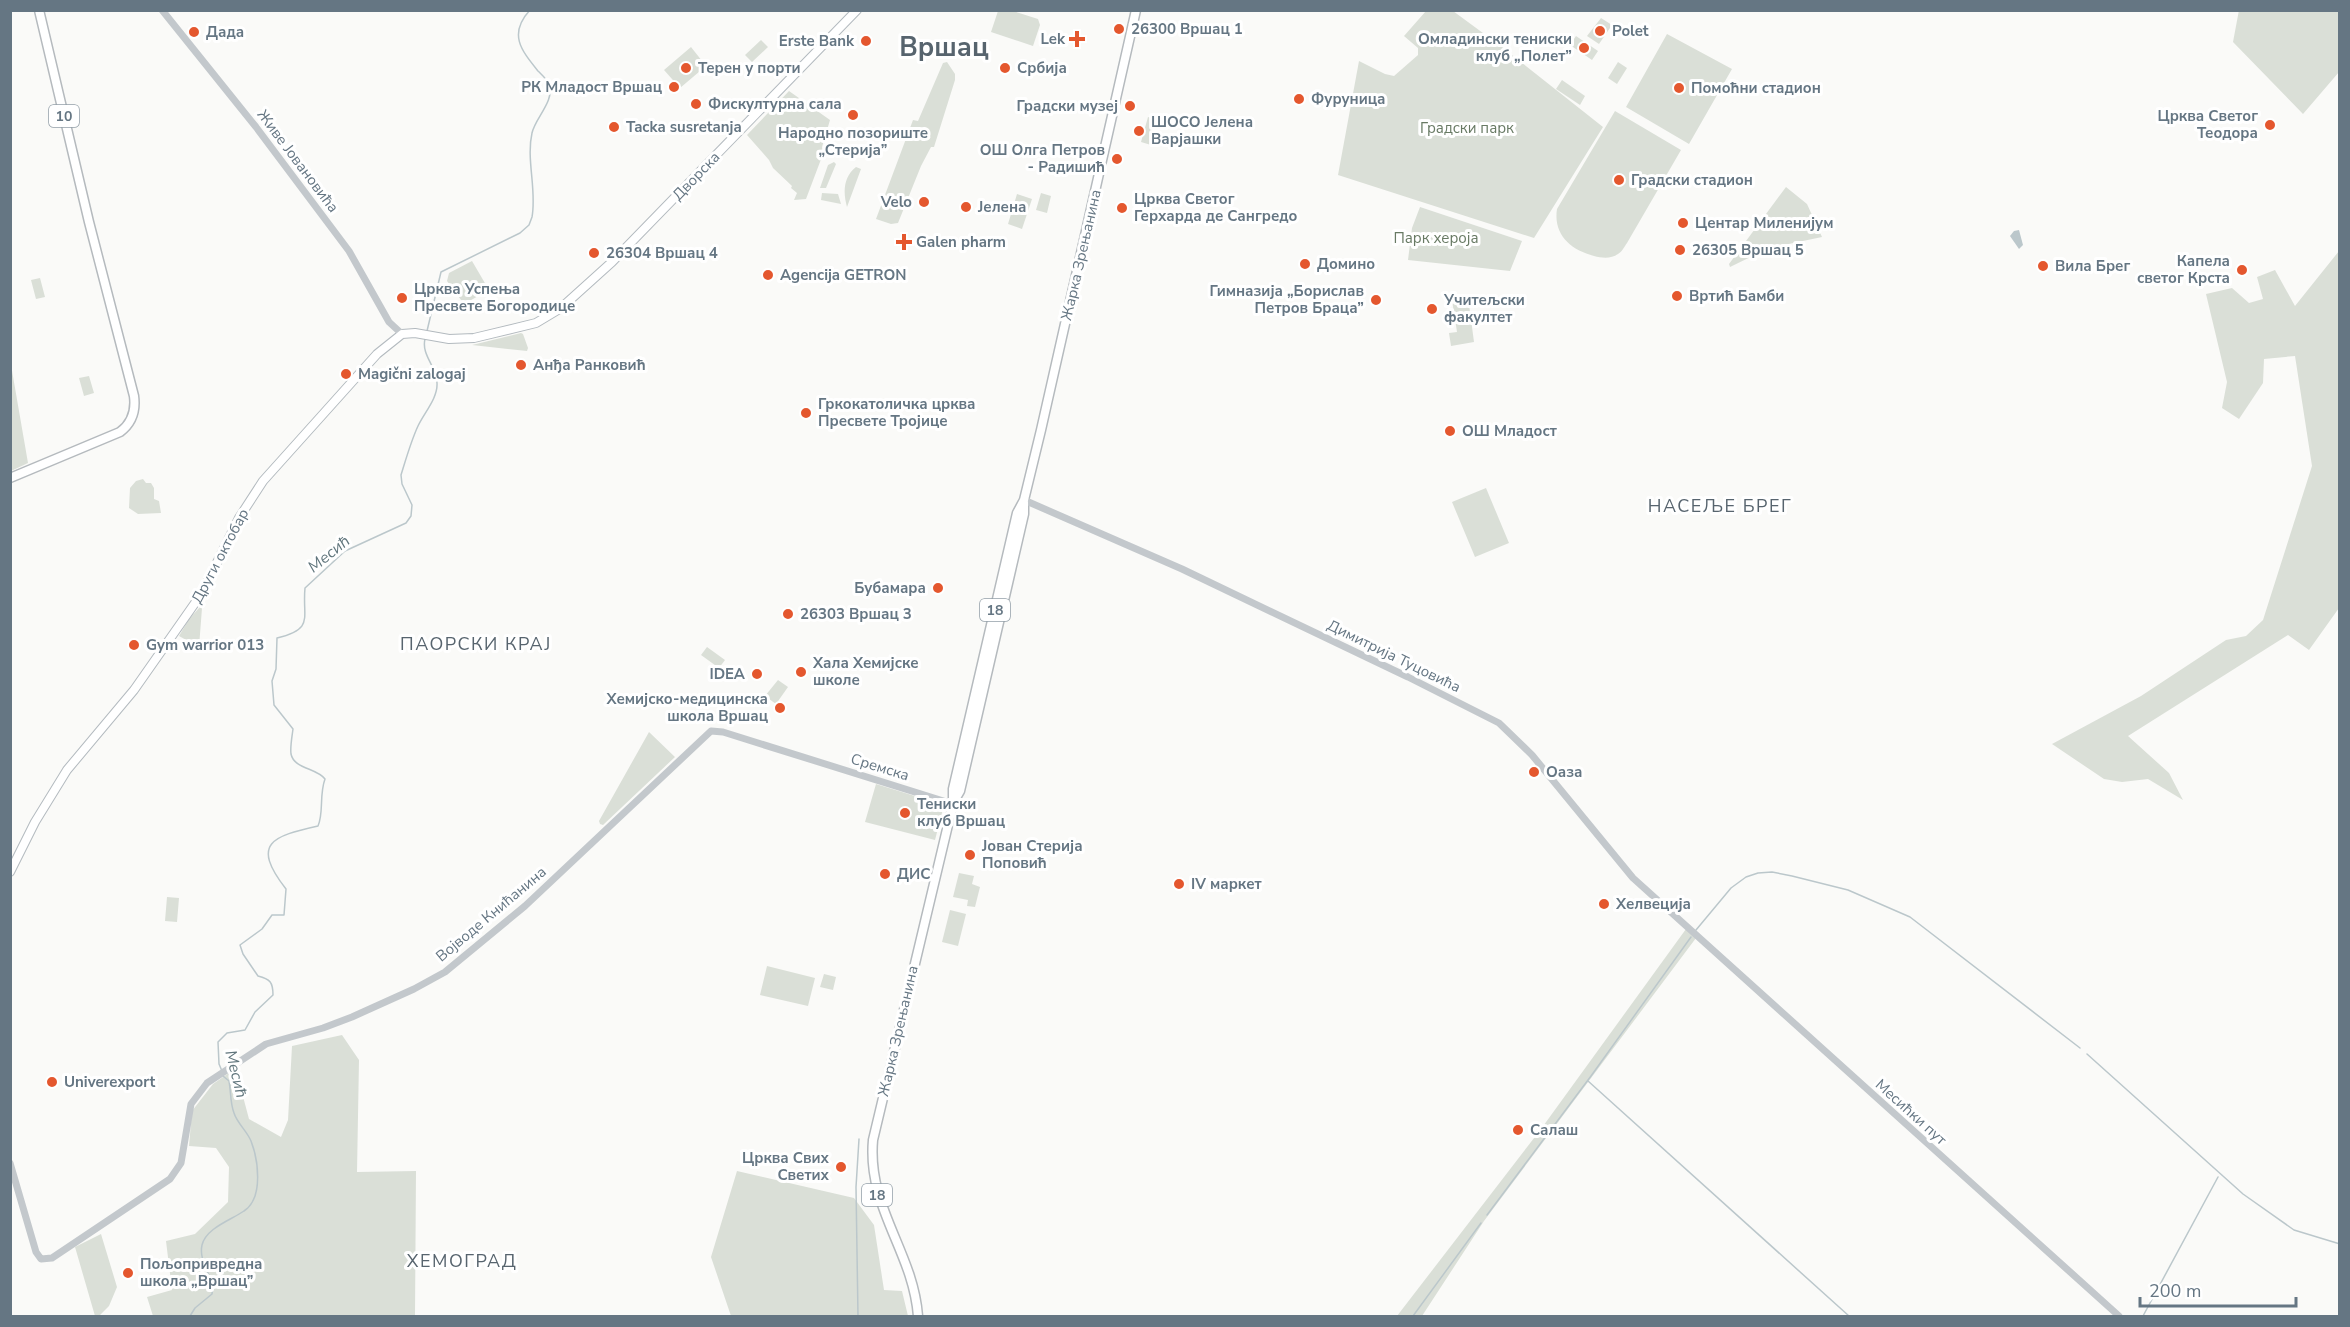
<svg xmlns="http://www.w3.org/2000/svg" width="2350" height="1327" viewBox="0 0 2350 1327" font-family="'Nunito Sans',sans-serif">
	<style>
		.green { fill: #dadfd7 }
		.water { fill: #bbc7cb }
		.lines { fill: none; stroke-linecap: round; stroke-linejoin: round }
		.stream { stroke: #bbc7cb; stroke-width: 1.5 }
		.secondary-casing { stroke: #b3babf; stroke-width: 10 }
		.primary-casing { stroke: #b5babe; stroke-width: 11 }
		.tertiary { stroke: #c3c8cc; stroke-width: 7 }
		.secondary { stroke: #fff; stroke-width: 8 }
		.primary { stroke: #fff; stroke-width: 8 }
		.poi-dot { fill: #e4572e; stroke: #fff; stroke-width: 2 }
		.labels { text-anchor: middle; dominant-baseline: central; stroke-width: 6; stroke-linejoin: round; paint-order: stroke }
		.shield { fill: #fff; stroke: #939fa8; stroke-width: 1.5 }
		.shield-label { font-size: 14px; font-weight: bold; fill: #657683 }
		.poi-label { font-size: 15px; font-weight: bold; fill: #657683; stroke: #fff; text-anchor: start }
		.park-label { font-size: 15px; fill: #687a64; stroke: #fff }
		.street-label { font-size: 15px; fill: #657683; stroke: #fff }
		.water-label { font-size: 16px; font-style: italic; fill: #60757c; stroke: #fff }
		.quarter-label { font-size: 18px; letter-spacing: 1.5px; fill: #57646e; stroke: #fff }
		.town-label { font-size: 27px; font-weight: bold; fill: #57646e; stroke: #fff }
	</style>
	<rect width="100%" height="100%" fill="#fafaf8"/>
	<path class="green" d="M 2239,10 L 2339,11 L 2339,72 L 2303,114 L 2233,42 Z
		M 998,11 L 1013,11 L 1038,19 L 1040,25 L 1033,46 L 991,32 Z
		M 1426,11 L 1453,11 L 1502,47 L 1603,127 L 1534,238 L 1338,175 L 1359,61 L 1385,74 L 1394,76 L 1418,55 L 1418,48 L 1404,36 Z
		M 1601,18 L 1612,25 L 1599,44 L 1587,36 Z
		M 1667,34 L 1732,69 L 1689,144 L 1626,107 Z
		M 1576,36 L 1598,51 L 1592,60 L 1570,45 Z
		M 761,40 L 768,47 L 752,62 L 745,55 Z
		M 691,47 L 706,66 L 680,88 L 664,70 Z
		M 947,62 L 955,74 L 955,80 L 934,147 L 931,147 L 921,166 L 898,223 L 891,224 L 876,219 L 913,120 L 918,121 L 943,63 Z
		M 1618,62 L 1627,68 L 1617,84 L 1608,78 Z
		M 1562,80 L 1585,96 L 1580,105 L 1556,89 Z
		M 789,91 L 830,120 L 822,147 L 823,154 L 806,199 L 794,200 L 797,193 L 791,188 L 792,186 L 773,168 L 769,160 L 747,135 Z
		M 1615,111 L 1681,150 L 1627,243 C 1624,247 1622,252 1618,254 C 1611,259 1602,258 1594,256 C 1571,250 1553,235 1557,209 Z
		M 1148,117 L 1158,120 L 1151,145 L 1141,142 Z
		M 834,162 L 836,164 L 826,188 L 820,188 L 828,165 Z
		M 856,167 L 861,169 L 847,207 C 843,193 843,177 856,167 Z
		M 1786,187 L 1807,204 L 1822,237 L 1769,248 L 1730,267 L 1729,264 Z
		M 822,193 L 838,194 L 841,204 L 821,200 Z
		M 1041,193 L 1051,196 L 1047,213 L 1036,210 Z
		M 1017,194 L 1032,199 L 1022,229 L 1008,224 Z
		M 1420,207 L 1522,241 L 1510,271 L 1408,260 L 1412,228 Z
		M 2339,251 L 2339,608 L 2309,650 L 2288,635 L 2128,736 L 2169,773 L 2183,800 L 2148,779 L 2122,782 L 2104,779 L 2052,744 L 2141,696 L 2226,640 L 2246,636 L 2263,620 L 2312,466 L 2295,356 L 2264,359 L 2263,383 L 2239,419 L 2222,408 L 2227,382 L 2206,294 L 2232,288 L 2249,303 L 2263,299 L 2257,277 L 2275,270 L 2295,306 Z
		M 472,261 L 489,290 L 464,304 L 447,281 L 449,273 Z
		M 40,278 L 45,297 L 36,299 L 31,280 Z
		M 1468,297 L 1474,342 L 1451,346 L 1449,333 L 1457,332 L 1452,300 Z
		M 521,333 L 523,334 L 528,348 L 527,351 L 472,345 Z
		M 10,359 L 28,463 L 11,471 L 10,471 Z
		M 89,376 L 94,393 L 84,396 L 79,378 Z
		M 143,479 L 146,483 L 151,483 L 154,488 L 154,499 L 159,501 L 161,513 L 138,514 L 129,508 L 130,488 L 136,481 Z
		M 1486,488 L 1509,543 L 1475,557 L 1452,502 Z
		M 200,607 L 202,608 L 199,647 L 179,636 L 189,619 Z
		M 707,647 L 725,660 L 719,668 L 701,655 Z
		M 778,680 L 788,687 L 776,704 L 765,696 Z
		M 649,732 L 675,757 L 603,825 L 600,824 L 599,821 Z
		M 876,784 L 944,805 L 935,840 L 865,822 Z
		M 959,873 L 974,876 L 972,884 L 980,887 L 975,907 L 967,906 L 968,900 L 953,897 Z
		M 167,897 L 179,898 L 177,922 L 165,921 Z
		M 950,910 L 966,914 L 958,946 L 942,942 Z
		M 1686,929 L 1696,938 L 1484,1221 L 1422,1316 L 1397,1316 L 1541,1129 Z
		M 767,966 L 815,978 L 808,1006 L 760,995 Z
		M 824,974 L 836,977 L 833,990 L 820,987 Z
		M 342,1035 L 359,1060 L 357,1172 L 416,1171 L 415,1316 L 153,1316 L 147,1297 L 172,1290 L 166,1241 L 195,1234 L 228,1202 L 229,1167 L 216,1148 L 189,1146 L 192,1111 L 213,1084 L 236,1068 L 240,1073 L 241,1089 L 249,1119 L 281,1137 L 288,1120 L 292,1046 Z
		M 737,1171 L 854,1198 L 874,1225 L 884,1290 L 902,1291 L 908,1316 L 731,1316 L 711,1257 Z
		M 101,1234 L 117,1287 L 109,1306 L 99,1316 L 95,1316 L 75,1247 Z"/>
	<path class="water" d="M 2019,230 L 2023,245 L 2019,249 L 2010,236 L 2014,231 Z"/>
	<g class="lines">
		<path class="stream" d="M 427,331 L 441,272 L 520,233 L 529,225 L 532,217 C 537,190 526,160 532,133 C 535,118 555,101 549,85 C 548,80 542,75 538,71 C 521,50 508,34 530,10
			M 1696,930 L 1731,888 L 1746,877 L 1758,873 L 1772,872 L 1792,876 L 1848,890 L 1910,917 L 2080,1048
			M 2087,1054 L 2243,1194 L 2294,1230 L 2340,1244
			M 222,1071 L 219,1064 L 218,1042 L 227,1033 L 245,1030 L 255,1012 L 273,995 C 273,982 270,979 258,976 L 243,954 L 240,945 L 262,929 L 272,915 L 284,915 L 286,889 C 250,843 273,836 318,826 C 324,812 319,795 325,779 C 317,768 294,769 291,754 C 290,747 292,737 293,729 L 274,705 L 272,681 L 276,669 L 277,638 C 315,629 302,618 305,588 L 345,551 L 406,523 L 411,516 L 412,505 L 402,484 L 401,475 C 406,459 411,441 418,426 C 424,413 438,398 437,383 C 437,367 421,355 425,339
			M 1588,1081 L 1849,1316
			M 1487,1215 L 1591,1076 L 1691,937
			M 190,1316 L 195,1308 L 212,1294 C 215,1277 198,1263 202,1245 C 206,1228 231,1220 244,1211 C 264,1198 258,1159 251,1141 C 247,1131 237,1123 234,1113 C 230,1103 231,1091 229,1081 L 223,1076
			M 858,1316 L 856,1187 L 859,1139
			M 1413,1316 L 1481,1223
			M 2143,1316 L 2218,1177"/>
		<g class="secondary-casing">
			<path id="secondary" d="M 10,872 L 35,822 L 67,770 L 134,690 L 202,593 L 239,518 L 263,481 L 377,354 L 402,334 L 415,333 L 449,339 L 474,338 L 536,323 L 561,308 L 612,262 L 857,10"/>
		</g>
		<g class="primary-casing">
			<path id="primary" d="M 10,478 L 120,432 C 132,423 136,411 134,396 L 89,222 L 39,10
				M 953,803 L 960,791 L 1024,514 L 1024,502
				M 918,1316 C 913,1251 867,1208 873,1140 L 953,804 L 953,789 L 1017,513 L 1024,500 L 1041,430 L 1136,10"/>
		</g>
		<path class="tertiary" d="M 162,10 L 256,127 L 349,251 L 389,322 L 402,334
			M 1024,500 L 1182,569 L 1408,677 L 1499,723 L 1532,755 L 1633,878 L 2119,1316
			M 10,1163 L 36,1252 L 41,1259 L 52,1258 L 170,1179 L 181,1163 L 191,1104 L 207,1083 L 266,1044 L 323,1028 L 352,1017 L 414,989 L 445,972 L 525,906 L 711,731 L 723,732 L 953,804"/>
		<use href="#secondary" class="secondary"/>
		<use href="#primary" class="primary"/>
	</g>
	<g class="poi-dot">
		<circle cx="1119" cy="29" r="6"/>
		<circle cx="1600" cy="31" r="6"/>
		<circle cx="194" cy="32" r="6"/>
		<path d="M1074 30h6v6h6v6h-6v6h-6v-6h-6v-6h6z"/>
		<circle cx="866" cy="41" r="6"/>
		<circle cx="1584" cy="48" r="6"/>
		<circle cx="686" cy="68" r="6"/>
		<circle cx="1005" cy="68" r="6"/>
		<circle cx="674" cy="87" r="6"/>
		<circle cx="1679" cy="88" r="6"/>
		<circle cx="1299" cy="99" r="6"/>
		<circle cx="696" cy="104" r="6"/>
		<circle cx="1130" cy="106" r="6"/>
		<circle cx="853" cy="115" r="6"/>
		<circle cx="2270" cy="125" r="6"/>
		<circle cx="614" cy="127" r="6"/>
		<circle cx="1139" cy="131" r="6"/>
		<circle cx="1117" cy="159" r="6"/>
		<circle cx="1619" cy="180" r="6"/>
		<circle cx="924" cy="202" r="6"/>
		<circle cx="966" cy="207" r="6"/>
		<circle cx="1122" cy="208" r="6"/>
		<circle cx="1683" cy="223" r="6"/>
		<path d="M901 233h6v6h6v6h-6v6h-6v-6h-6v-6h6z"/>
		<circle cx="1680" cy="250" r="6"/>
		<circle cx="594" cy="253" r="6"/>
		<circle cx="1305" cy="264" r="6"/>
		<circle cx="2043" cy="266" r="6"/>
		<circle cx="2242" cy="270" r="6"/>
		<circle cx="768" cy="275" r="6"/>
		<circle cx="1677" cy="296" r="6"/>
		<circle cx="402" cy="298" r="6"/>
		<circle cx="1376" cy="300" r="6"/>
		<circle cx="1432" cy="309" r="6"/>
		<circle cx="521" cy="365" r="6"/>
		<circle cx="346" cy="374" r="6"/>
		<circle cx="806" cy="413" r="6"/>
		<circle cx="1450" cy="431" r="6"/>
		<circle cx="938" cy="588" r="6"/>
		<circle cx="788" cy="614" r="6"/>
		<circle cx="134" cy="645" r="6"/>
		<circle cx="801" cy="672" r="6"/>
		<circle cx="757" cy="674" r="6"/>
		<circle cx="780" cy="708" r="6"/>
		<circle cx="1534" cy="772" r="6"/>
		<circle cx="905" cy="813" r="6"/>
		<circle cx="970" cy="855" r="6"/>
		<circle cx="885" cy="874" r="6"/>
		<circle cx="1179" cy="884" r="6"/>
		<circle cx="1604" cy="904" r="6"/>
		<circle cx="52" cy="1082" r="6"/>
		<circle cx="1518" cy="1130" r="6"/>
		<circle cx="841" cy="1167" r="6"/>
		<circle cx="128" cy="1273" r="6"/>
	</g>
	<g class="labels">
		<g class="shield">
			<rect x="49" y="105" width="30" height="22" rx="4.5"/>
			<rect x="980" y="599" width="30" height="22" rx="4.5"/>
			<rect x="862" y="1184" width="30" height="22" rx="4.5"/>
		</g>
		<g class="shield-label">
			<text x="64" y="116">10</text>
			<text x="995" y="610">18</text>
			<text x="877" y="1195">18</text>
		</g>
		<g class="poi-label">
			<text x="1131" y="29">26300 Вршац 1</text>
			<text x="1612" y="31">Polet</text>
			<text x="206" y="32">Дада</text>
			<text x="1065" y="39" text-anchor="end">Lek</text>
			<text x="1572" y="39" text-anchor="end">Омладински тениски<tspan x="1572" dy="17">клуб „Полет”</tspan></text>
			<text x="854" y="41" text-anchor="end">Erste Bank</text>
			<text x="698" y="68">Терен у порти</text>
			<text x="1017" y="68">Србија</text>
			<text x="662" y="87" text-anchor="end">РК Младост Вршац</text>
			<text x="1691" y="88">Помоћни стадион</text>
			<text x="1311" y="99">Фуруница</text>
			<text x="708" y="104">Фискултурна сала</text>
			<text x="1118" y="106" text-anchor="end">Градски музеј</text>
			<text x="2258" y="116" text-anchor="end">Црква Светог<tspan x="2258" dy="17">Теодора</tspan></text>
			<text x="1151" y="122">ШОСО Јелена<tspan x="1151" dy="17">Варјашки</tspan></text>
			<text x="626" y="127">Tacka susretanja</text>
			<text x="853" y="133" text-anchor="middle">Народно позориште<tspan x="853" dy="17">„Стерија”</tspan></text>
			<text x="1105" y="150" text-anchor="end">ОШ Олга Петров<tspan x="1105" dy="17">- Радишић</tspan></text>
			<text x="1631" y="180">Градски стадион</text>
			<text x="1134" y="199">Црква Светог<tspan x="1134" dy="17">Герхарда де Сангредо</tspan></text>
			<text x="912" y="202" text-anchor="end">Velo</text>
			<text x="978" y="207">Јелена</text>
			<text x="1695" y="223">Центар Миленијум</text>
			<text x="916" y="242">Galen pharm</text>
			<text x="1692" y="250">26305 Вршац 5</text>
			<text x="606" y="253">26304 Вршац 4</text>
			<text x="2230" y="261" text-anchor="end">Капела<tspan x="2230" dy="17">светог Крста</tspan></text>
			<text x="1317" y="264">Домино</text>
			<text x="2055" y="266">Вила Брег</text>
			<text x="780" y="275">Agencija GETRON</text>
			<text x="414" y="289">Црква Успења<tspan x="414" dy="17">Пресвете Богородице</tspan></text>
			<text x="1364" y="291" text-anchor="end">Гимназија „Борислав<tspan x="1364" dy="17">Петров Браца”</tspan></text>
			<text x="1689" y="296">Вртић Бамби</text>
			<text x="1444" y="300">Учитељски<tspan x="1444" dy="17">факултет</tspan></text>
			<text x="533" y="365">Анђа Ранковић</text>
			<text x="358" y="374">Magični zalogaj</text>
			<text x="818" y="404">Гркокатоличка црква<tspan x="818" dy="17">Пресвете Тројице</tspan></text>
			<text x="1462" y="431">ОШ Младост</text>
			<text x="926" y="588" text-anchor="end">Бубамара</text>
			<text x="800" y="614">26303 Вршац 3</text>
			<text x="146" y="645">Gym warrior 013</text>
			<text x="813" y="663">Хала Хемијске<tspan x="813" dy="17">школе</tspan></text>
			<text x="745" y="674" text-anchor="end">IDEA</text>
			<text x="768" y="699" text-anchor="end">Хемијско-медицинска<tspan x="768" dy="17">школа Вршац</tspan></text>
			<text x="1546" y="772">Оаза</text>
			<text x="917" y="804">Тениски<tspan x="917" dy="17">клуб Вршац</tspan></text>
			<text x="982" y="846">Јован Стерија<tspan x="982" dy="17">Поповић</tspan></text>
			<text x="897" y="874">ДИС</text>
			<text x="1191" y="884">IV маркет</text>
			<text x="1616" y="904">Хелвеција</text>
			<text x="64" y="1082">Univerexport</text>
			<text x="1530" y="1130">Салаш</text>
			<text x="829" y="1158" text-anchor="end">Црква Свих<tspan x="829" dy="17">Светих</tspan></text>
			<text x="140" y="1264">Пољопривредна<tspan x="140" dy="17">школа „Вршац”</tspan></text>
		</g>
		<g class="park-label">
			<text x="1467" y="128">Градски парк</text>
			<text x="1436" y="238">Парк хероја</text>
		</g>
		<g class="street-label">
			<text transform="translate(298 161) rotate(53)">Живе Јовановића</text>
			<text transform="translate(696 176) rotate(-46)">Дворска</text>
			<text transform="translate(1081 255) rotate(-77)">Жарка Зрењанина</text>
			<text transform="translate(220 556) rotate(-62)">Други октобар</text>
			<text transform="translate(1394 656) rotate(26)">Димитрија Туцовића</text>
			<text transform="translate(880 767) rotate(17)">Сремска</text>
			<text transform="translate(491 914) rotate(-40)">Војводе Книћанина</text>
			<text transform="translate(898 1031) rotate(-77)">Жарка Зрењанина</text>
			<text transform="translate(1911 1112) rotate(42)">Месићки пут</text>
		</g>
		<g class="water-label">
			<text transform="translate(329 554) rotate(-39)">Месић</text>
			<text transform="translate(236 1074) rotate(76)">Месић</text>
		</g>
		<g class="quarter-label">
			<text x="1720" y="506">НАСЕЉЕ БРЕГ</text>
			<text x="476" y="644">ПАОРСКИ КРАЈ</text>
			<text x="462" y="1261">ХЕМОГРАД</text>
		</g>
		<g class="town-label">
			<text x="944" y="47">Вршац</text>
		</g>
	</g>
	<rect width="2350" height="1327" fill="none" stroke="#657683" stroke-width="24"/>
	<path d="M2140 1297v9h156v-9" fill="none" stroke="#657683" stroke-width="3"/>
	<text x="2149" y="1297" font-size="18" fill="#657683" stroke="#ffffff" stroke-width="4.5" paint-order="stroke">200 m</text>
</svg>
